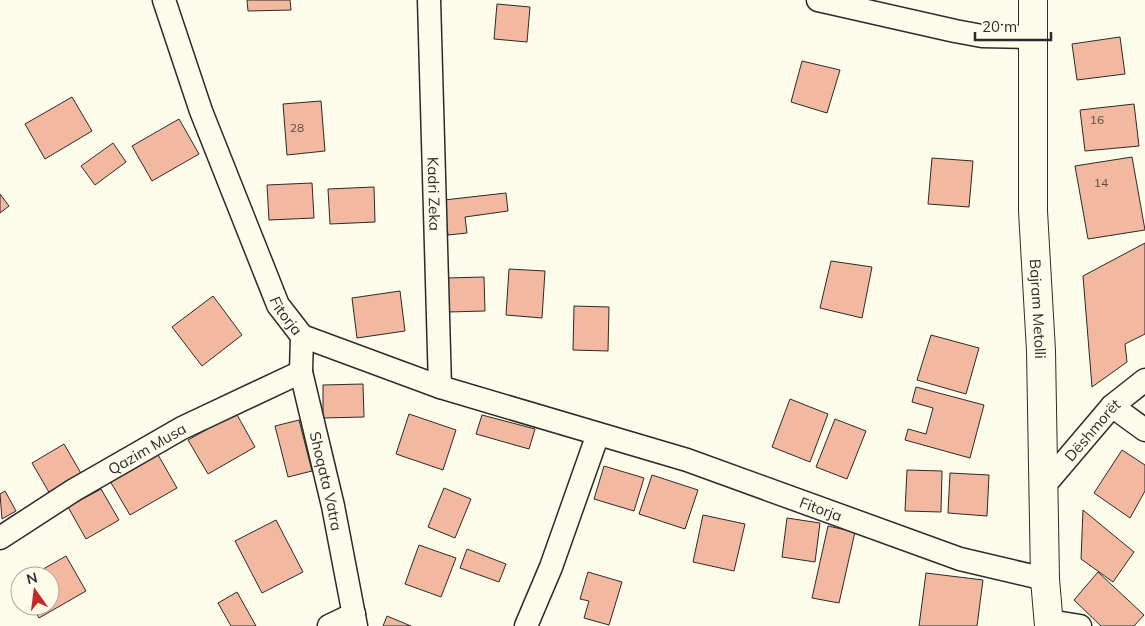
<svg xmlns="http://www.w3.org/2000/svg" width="1145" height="626" viewBox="0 0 1145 626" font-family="Mulish,sans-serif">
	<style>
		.building { fill: #f2b8a0; stroke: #2b2b2b }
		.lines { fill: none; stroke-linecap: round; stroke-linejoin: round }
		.minor-casing { stroke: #2b2b2b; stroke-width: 25 }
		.secondary-casing { stroke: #2b2b2b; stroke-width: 30 }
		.minor { stroke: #fdfbea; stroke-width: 22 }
		.secondary { stroke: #fdfbea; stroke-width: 28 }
		.labels { text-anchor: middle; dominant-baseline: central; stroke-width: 4; stroke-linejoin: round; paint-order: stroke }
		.number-label { font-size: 12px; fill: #5d4e48 }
		.street-label { font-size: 15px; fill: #2b2b2b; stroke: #fdfbea }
	</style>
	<rect width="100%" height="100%" fill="#fdfbea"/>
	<path class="building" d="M 247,0 L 290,0 L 291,10 L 248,11 Z
		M 497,4 L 530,7 L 527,42 L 494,39 Z
		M 1120,37 L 1125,74 L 1077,80 L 1072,44 Z
		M 802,61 L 840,70 L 827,113 L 791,102 Z
		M 72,97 L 92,131 L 45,159 L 25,124 Z
		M 321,101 L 325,151 L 287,155 L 283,104 Z
		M 1134,104 L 1139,146 L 1085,151 L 1080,110 Z
		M 179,119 L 199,154 L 152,181 L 132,146 Z
		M 113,143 L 126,162 L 95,185 L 81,166 Z
		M 1132,157 L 1145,230 L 1088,239 L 1075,166 Z
		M 932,158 L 973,161 L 969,207 L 928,204 Z
		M 312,183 L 314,218 L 269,220 L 267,185 Z
		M 374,187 L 375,222 L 330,224 L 328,189 Z
		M 506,193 L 508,211 L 465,217 L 467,233 L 448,235 L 444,200 Z
		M 0,194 L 9,206 L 0,213 Z
		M 1145,243 L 1145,334 L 1125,344 L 1127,362 L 1092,387 L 1083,276 Z
		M 831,261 L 872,267 L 862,318 L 820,308 Z
		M 509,269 L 545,271 L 542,318 L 506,315 Z
		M 484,277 L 485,311 L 448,312 L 446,278 Z
		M 400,291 L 405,331 L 357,338 L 352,298 Z
		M 213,296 L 242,335 L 202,366 L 172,327 Z
		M 574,306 L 609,307 L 608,351 L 573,350 Z
		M 931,335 L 979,348 L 966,394 L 917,380 Z
		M 363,384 L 364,417 L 323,418 L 323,385 Z
		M 916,387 L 984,405 L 970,458 L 905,440 L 908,429 L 926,434 L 933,408 L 912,402 Z
		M 790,399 L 828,414 L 810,462 L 772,447 Z
		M 236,413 L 255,447 L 208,474 L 188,440 Z
		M 409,414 L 456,430 L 443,470 L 396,454 Z
		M 482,415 L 535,429 L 529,449 L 476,434 Z
		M 835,419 L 866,431 L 847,479 L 816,467 Z
		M 299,420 L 312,471 L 288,477 L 275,426 Z
		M 64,444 L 82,475 L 50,494 L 32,463 Z
		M 1122,450 L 1145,465 L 1145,491 L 1130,518 L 1094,493 Z
		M 157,453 L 177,488 L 130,515 L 110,481 Z
		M 604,466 L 644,478 L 634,511 L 594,499 Z
		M 907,470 L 942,471 L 941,512 L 905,511 Z
		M 950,473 L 989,475 L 987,516 L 948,513 Z
		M 652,475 L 698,490 L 685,529 L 639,514 Z
		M 444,488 L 471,499 L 455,538 L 428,527 Z
		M 101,489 L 119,520 L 86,539 L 68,507 Z
		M 5,491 L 16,511 L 2,519 L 0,494 Z
		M 1083,510 L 1134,552 L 1113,582 L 1081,559 Z
		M 703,515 L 745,524 L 734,571 L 693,562 Z
		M 787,518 L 820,523 L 815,562 L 782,557 Z
		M 276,520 L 303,572 L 262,593 L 235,541 Z
		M 828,526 L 855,532 L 839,603 L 812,598 Z
		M 419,545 L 456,558 L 441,597 L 405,584 Z
		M 467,549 L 506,564 L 499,582 L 460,568 Z
		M 66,556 L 86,591 L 39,618 L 32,606 L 50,606 L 50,576 L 31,576 Z
		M 588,572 L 622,582 L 609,625 L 584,618 L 589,601 L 580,599 Z
		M 1098,572 L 1144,615 L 1134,626 L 1101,626 L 1074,600 Z
		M 926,573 L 983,580 L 977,626 L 919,626 Z
		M 237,592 L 256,626 L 231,626 L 218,603 Z
		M 387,616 L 411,626 L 383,626 Z"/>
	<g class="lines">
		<g class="minor-casing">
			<g id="minor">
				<path id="s1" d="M 164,0 L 201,111 L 278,305 L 302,336 L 440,387 L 687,460 L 960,559 L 1045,579"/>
				<path id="s2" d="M 429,0 L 440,387"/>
				<path d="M 818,0 L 955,31 L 982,36 L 1034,37"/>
				<path id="s3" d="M 302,336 L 301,372 L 333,506 L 356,626"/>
				<path d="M 1112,406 L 1145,430"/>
				<path id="s4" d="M 1044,486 L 1112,406 L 1145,380"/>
				<path id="s5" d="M 0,538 L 74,490 L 182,428 L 301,372"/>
				<path d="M 1049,621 L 1080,626"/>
				<path d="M 329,626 L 354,614"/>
				<path d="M 526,626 L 551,567 L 598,434"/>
			</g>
		</g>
		<g class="secondary-casing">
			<g id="secondary">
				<path id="s6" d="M 1033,0 L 1033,211 L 1041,351 L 1045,579 L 1049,626"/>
			</g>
		</g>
		<use href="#minor" class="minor"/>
		<use href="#secondary" class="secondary"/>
	</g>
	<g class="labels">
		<g class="number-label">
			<text x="1097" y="119">16</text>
			<text x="297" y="127">28</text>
			<text x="1101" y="182">14</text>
		</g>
		<g class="street-label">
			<text stroke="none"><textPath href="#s2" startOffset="194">Kadri Zeka</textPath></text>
			<text stroke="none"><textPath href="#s6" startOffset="309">Bajram Metolli</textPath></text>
			<text stroke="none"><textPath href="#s1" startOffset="339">Fitorja</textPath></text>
			<text stroke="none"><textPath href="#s4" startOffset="74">Dëshmorët</textPath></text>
			<text stroke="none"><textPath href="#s5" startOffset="172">Qazim Musa</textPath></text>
			<text stroke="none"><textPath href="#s3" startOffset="148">Shoqata Vatra</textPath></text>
			<text stroke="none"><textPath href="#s1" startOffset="912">Fitorja</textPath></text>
		</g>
	</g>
	<g transform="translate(35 591) rotate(346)"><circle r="24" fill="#fdfbea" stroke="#a9a89e"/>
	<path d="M0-4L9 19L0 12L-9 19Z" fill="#c62828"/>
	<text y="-8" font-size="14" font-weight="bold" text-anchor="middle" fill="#2b2b2b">N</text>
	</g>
	<path d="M975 32v8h76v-8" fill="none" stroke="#2b2b2b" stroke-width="2.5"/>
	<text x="982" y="32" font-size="15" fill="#2b2b2b" stroke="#fdfbea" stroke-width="4" paint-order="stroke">20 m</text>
</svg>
